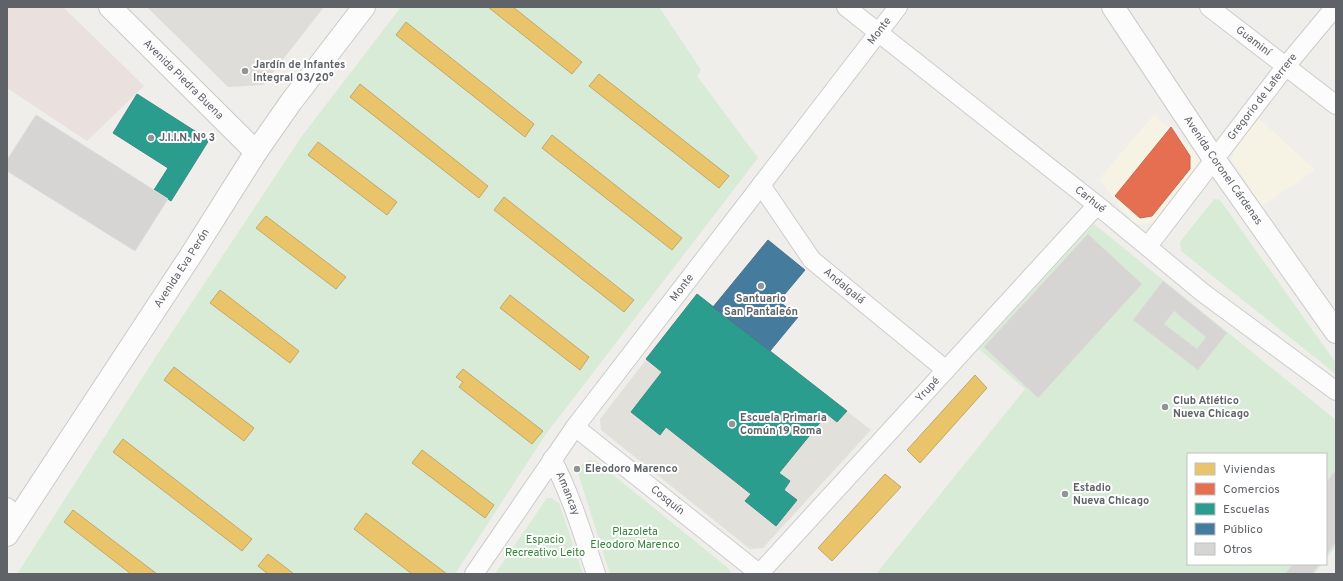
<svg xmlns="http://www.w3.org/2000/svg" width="1343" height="581" viewBox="0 0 1343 581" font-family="Overpass,sans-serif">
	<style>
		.commercial { fill: #f7f3e4 }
		.industrial { fill: #dfddda }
		.education { fill: #e2e0da }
		.medical { fill: #eae0de }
		.green { fill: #d8ebd6; fill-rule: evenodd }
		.homes { fill: #e9c46a; stroke: #c0a769 }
		.shops { fill: #e76f51; stroke: #be6b58 }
		.schools { fill: #2a9d8f; stroke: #3a8c83 }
		.public { fill: #457b9d; stroke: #4d748d }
		.building { fill: #d6d5d3; stroke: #deddd9; fill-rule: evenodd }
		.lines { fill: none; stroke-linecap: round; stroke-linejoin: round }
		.minor-casing { stroke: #cbcccc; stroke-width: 20 }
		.tertiary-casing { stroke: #cbcccc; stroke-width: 24 }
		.secondary-casing { stroke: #cacacb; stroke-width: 24 }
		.minor { stroke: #fdfcfc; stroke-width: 18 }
		.tertiary { stroke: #fdfcfc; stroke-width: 22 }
		.secondary { stroke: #fdfcfc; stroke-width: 22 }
		.poi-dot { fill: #919496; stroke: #fff; stroke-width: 1.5 }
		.labels { text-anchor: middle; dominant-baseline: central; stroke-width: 4; stroke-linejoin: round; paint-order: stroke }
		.street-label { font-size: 11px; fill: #5f6368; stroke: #fff }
		.poi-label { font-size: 11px; font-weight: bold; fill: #5f6368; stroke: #fff; text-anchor: start }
		.park-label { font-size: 11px; fill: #348238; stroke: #fff }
	</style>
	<rect width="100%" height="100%" fill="#efeeea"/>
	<path class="commercial" d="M 1154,115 L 1198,154 L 1200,163 L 1154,221 L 1142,225 L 1132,222 L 1099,179 Z
		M 1257,117 L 1315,170 L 1262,206 L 1232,160 L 1234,147 Z"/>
	<path class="industrial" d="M 147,7 L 324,7 L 263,85 L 228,87 Z"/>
	<path class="education" d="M 697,294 L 871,430 L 763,548 L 750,549 L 601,430 L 600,419 Z"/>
	<path class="medical" d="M 7,7 L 63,7 L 144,86 L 87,141 L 7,88 Z"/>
	<path class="green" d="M 401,7 L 488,7 L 572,74 L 582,61 L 513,7 L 659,7 L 701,70 L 697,76 L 758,158 L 546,434 L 455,574 L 447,574 L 366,513 L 354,529 L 412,574 L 294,574 L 268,554 L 258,566 L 268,574 L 157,574 L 73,510 L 64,522 L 131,574 L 17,574 L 155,358 L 302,136 ZM 406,23 L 534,124 L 525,136 L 397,35 ZM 599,74 L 729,176 L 719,188 L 589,86 ZM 360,84 L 488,185 L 479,198 L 351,97 ZM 552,135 L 681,237 L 672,250 L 542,148 ZM 317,142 L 397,202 L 387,215 L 308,155 ZM 504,198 L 634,299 L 624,312 L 494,210 ZM 266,216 L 345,276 L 336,289 L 257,229 ZM 220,290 L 299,351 L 290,363 L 210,303 ZM 510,295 L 589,357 L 580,370 L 500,308 ZM 123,439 L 251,538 L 242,551 L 113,452 ZM 422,450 L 494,505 L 485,518 L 412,463 Z
		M 1214,199 L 1220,200 L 1336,363 L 1336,374 L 1181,251 L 1180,242 Z
		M 1094,224 L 1336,420 L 1336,546 L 1326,559 L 1326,454 L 1188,454 L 1188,564 L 1322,564 L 1314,574 L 876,574 L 1025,389 L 979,349 Z
		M 589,460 L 596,461 L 728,568 L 732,574 L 610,574 L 578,473 L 580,466 Z
		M 547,498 L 551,498 L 559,503 L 583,574 L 495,574 Z"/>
	<path class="homes" d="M 488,7 L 513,7 L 582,62 L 572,74 Z
		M 406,22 L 534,124 L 525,137 L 396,35 Z
		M 599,74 L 729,176 L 719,188 L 589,86 Z
		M 360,84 L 488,186 L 479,198 L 350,97 Z
		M 552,135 L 682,238 L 672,250 L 542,148 Z
		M 318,142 L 397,202 L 387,215 L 308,155 Z
		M 504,197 L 634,300 L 624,312 L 494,210 Z
		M 266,216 L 346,277 L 336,289 L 256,228 Z
		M 220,290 L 299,351 L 290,363 L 210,303 Z
		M 510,295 L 589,357 L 580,370 L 500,308 Z
		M 174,367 L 254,428 L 244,441 L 164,380 Z
		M 463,369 L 543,431 L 532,444 L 459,387 L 463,382 L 456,377 Z
		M 975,375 L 987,388 L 920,463 L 907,450 Z
		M 123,439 L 252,539 L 242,551 L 113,452 Z
		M 422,450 L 494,505 L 485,518 L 412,463 Z
		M 885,474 L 901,487 L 832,561 L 818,548 Z
		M 73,510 L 157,574 L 131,574 L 64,522 Z
		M 366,513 L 447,574 L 412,574 L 354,529 Z
		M 268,554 L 294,574 L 268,574 L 258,566 Z"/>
	<path class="shops" d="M 1171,127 L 1190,156 L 1190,169 L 1152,216 L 1140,218 L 1115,196 Z"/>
	<path class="schools" d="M 137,94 L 209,140 L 171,201 L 154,190 L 168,168 L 113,133 Z
		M 697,294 L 847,411 L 837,422 L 827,414 L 779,473 L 790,481 L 784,490 L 797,500 L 776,526 L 745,501 L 751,494 L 666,427 L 660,435 L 631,412 L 662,372 L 646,359 Z"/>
	<path class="public" d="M 768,240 L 805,270 L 779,301 L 798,317 L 770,351 L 713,307 Z"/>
	<path class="building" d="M 36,115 L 168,199 L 135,251 L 7,171 L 7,160 Z
		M 1088,234 L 1142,284 L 1038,398 L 984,347 Z
		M 1163,281 L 1227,333 L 1198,370 L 1133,320 ZM 1174,311 L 1206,337 L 1197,349 L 1164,324 Z
		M 1334,472 L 1336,474 L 1336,542 L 1326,555 L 1326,483 Z
		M 1293,564 L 1319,564 L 1312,574 L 1285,574 Z"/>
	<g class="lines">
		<g class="minor-casing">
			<g id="minor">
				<path id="s1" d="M 846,7 L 1097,205 L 1202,292 L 1336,391"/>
				<path id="s2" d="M 1209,7 L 1336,105"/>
				<path id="s3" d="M 761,185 L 812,260 L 946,370"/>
				<path id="s4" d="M 1148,246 L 1286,66 L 1335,7"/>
				<path id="s5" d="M 575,427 L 760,574"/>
				<path id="s6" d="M 552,459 C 571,495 583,535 596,574"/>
				<path d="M 7,507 L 18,518"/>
				<path id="s7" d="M 474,574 L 575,427 L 898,7"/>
				<path id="s8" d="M 759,574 L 1097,205"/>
			</g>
		</g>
		<g class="tertiary-casing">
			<g id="tertiary">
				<path id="s9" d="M 1113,7 L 1214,159 L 1336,332"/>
			</g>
		</g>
		<g class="secondary-casing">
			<g id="secondary">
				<path id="s10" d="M 110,7 L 256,152"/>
				<path id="s11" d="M 7,535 L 191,255 L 256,152 L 291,102 L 364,7"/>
			</g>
		</g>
		<use href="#minor" class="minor"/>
		<use href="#tertiary" class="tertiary"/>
		<use href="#secondary" class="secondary"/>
	</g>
	<g class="poi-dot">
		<circle cx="245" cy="71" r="4"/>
		<circle cx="151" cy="138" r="4"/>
		<circle cx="761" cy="286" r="4"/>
		<circle cx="1165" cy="407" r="4"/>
		<circle cx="732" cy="424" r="4"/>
		<circle cx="577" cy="469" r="4"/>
		<circle cx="1065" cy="494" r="4"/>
	</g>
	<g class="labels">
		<g class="street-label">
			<text stroke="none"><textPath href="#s7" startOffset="678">Monte</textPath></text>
			<text stroke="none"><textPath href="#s2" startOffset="56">Guaminí</textPath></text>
			<text stroke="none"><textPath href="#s10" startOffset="103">Avenida Piedra Buena</textPath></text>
			<text stroke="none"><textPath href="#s4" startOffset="188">Gregorio de Laferrere</textPath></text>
			<text stroke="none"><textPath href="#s9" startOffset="197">Avenida Coronel Cárdenas</textPath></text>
			<text stroke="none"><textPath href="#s1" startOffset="311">Carhué</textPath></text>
			<text stroke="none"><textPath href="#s11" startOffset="319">Avenida Eva Perón</textPath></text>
			<text stroke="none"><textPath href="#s3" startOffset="132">Andalgalá</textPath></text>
			<text stroke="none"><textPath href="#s7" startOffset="354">Monte</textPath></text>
			<text stroke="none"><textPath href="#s8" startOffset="250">Yrupé</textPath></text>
			<text stroke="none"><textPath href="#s6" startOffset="38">Amancay</textPath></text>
			<text stroke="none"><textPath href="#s5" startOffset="118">Cosquín</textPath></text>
		</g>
		<g class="poi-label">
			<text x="253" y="65">Jardín de Infantes<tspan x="253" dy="13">Integral 03/20°</tspan></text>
			<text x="159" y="138">J.I.I.N. Nº 3</text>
			<text x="761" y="299" text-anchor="middle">Santuario<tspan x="761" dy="13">San Pantaleón</tspan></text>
			<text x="1173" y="401">Club Atlético<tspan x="1173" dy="13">Nueva Chicago</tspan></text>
			<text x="740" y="418">Escuela Primaria<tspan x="740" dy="13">Común 19 Roma</tspan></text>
			<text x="585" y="469">Eleodoro Marenco</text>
			<text x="1073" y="488">Estadio<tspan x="1073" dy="13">Nueva Chicago</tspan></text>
		</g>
		<g class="park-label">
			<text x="635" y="532">Plazoleta<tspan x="635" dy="13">Eleodoro Marenco</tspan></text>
			<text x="545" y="540">Espacio<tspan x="545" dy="13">Recreativo Leito</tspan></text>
		</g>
	</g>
	<rect width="1343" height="581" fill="none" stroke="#5f6368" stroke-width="16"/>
	<rect x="1187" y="453" width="140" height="112" fill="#ffffff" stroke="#bfc1c3"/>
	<rect x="1195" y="463" width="20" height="12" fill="#e9c46a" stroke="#bfc1c3"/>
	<text x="1223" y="473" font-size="12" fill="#5f6368">Viviendas</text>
	<rect x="1195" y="483" width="20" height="12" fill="#e76f51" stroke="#bfc1c3"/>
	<text x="1223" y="493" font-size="12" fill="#5f6368">Comercios</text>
	<rect x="1195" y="503" width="20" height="12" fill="#2a9d8f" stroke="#bfc1c3"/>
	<text x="1223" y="513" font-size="12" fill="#5f6368">Escuelas</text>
	<rect x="1195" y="523" width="20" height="12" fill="#457b9d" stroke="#bfc1c3"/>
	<text x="1223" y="533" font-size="12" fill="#5f6368">Público</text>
	<rect x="1195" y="543" width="20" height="12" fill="#d6d5d3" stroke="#bfc1c3"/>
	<text x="1223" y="553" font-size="12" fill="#5f6368">Otros</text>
</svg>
